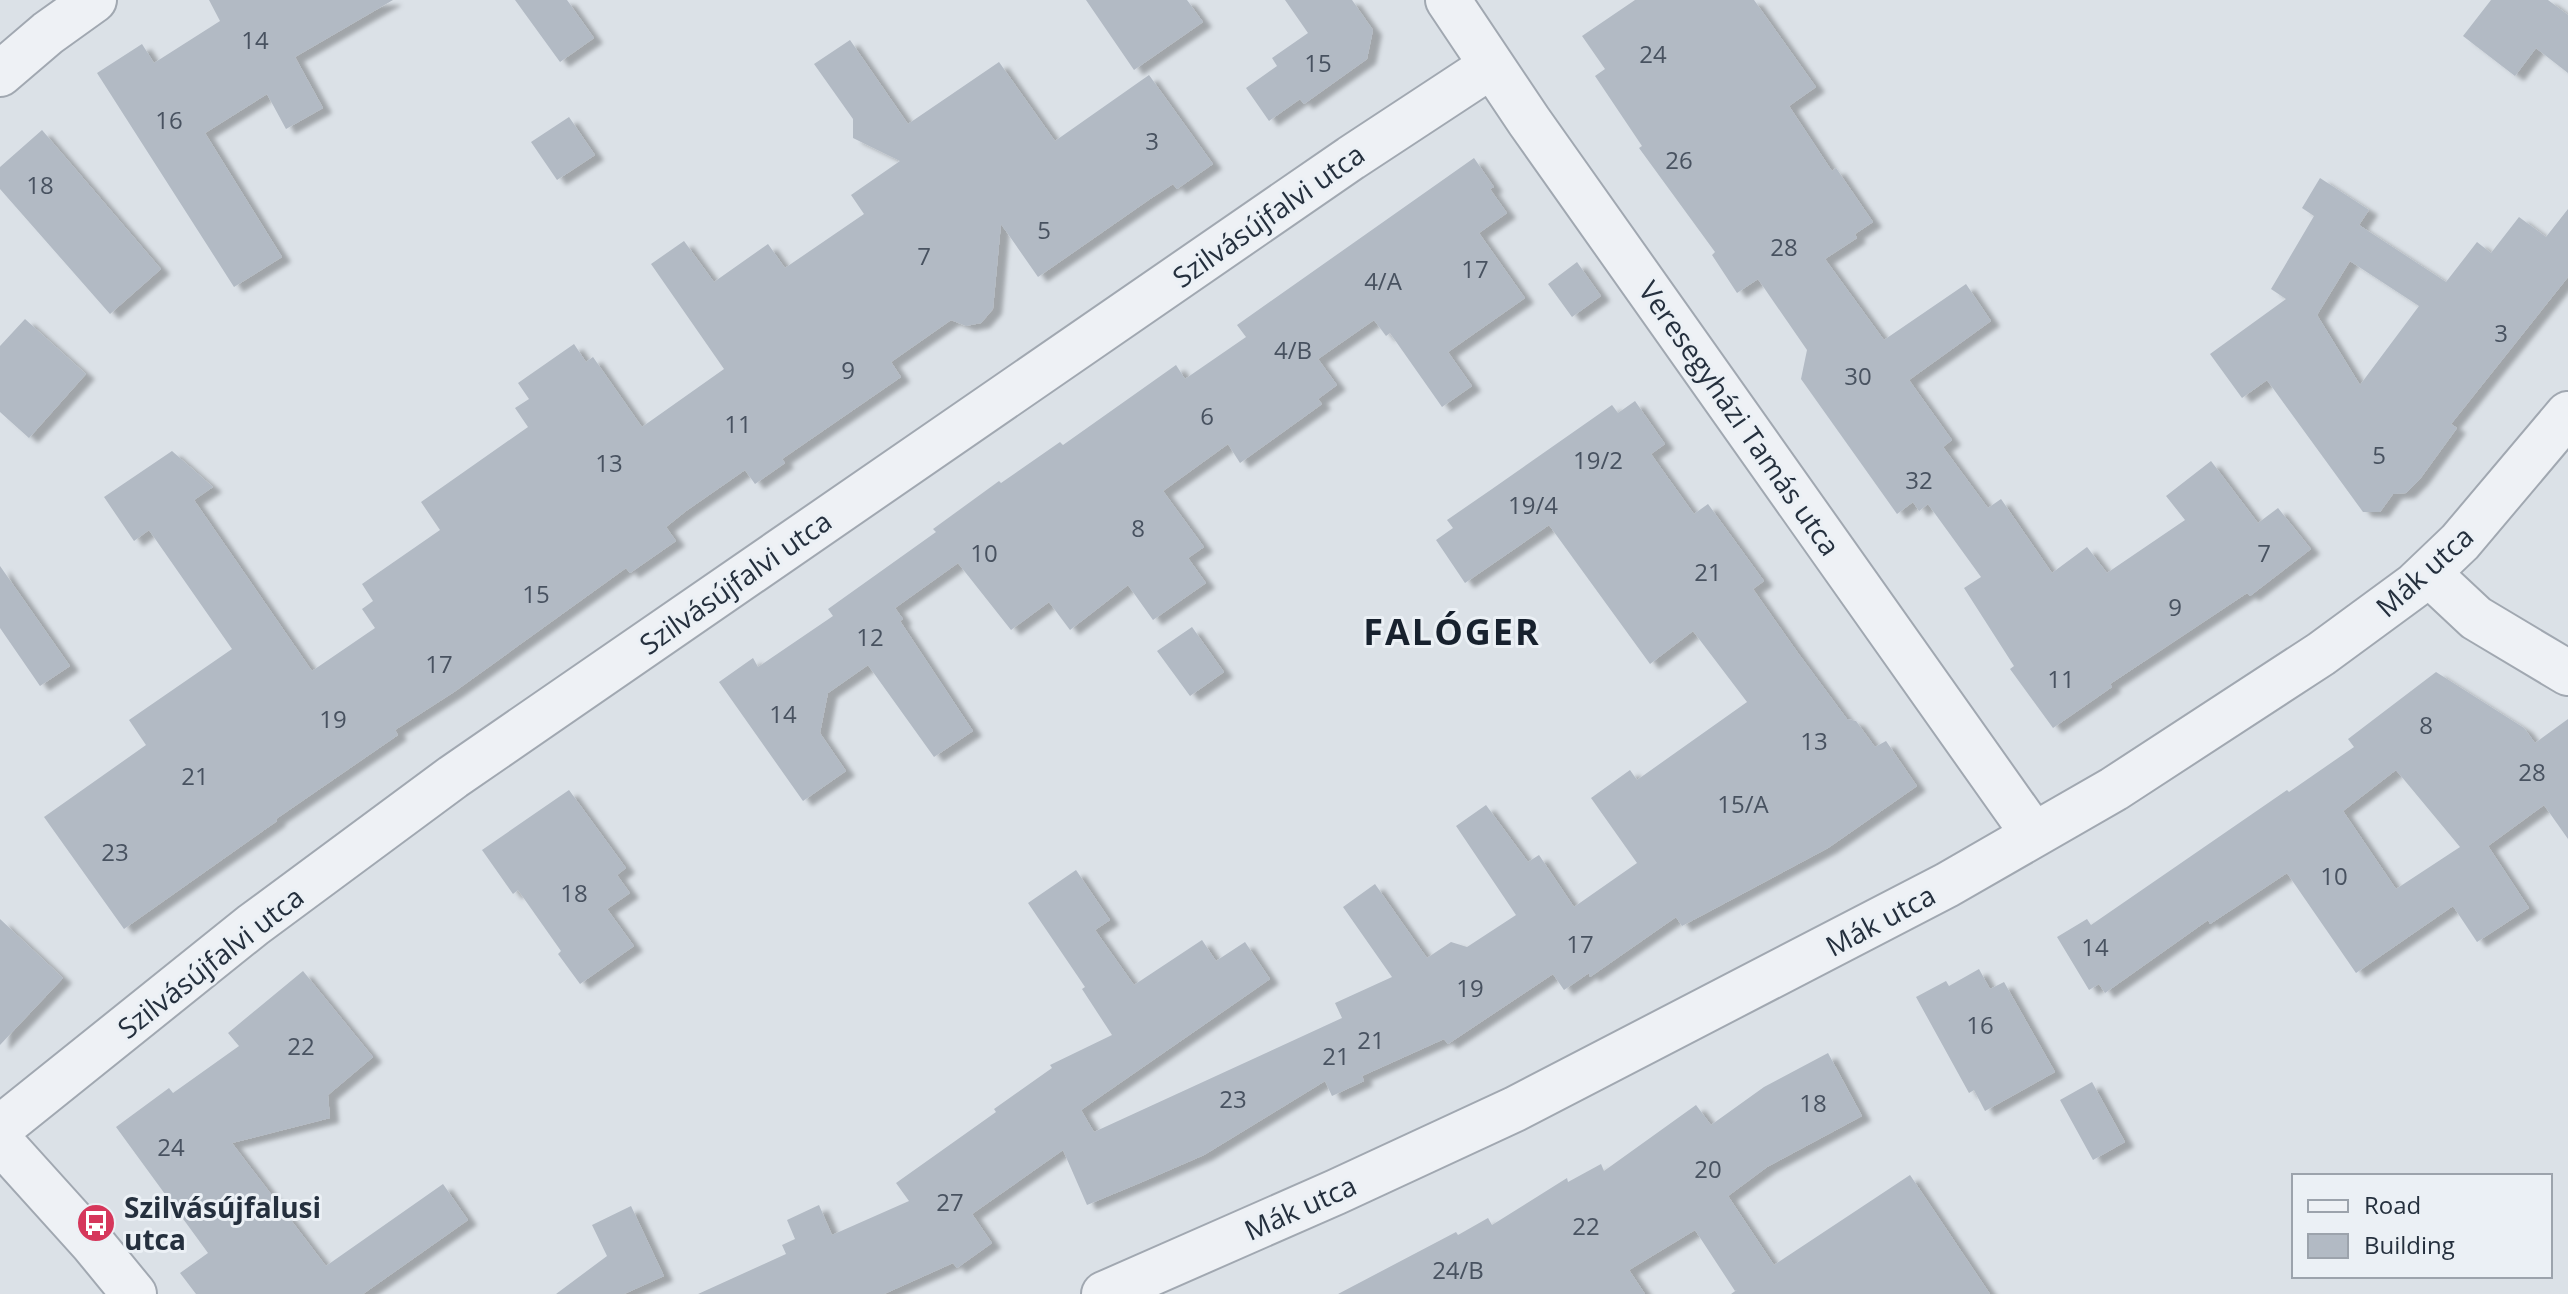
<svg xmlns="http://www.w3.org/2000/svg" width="2568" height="1294" viewBox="0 0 2568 1294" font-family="'Open Sans',sans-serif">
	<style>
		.building { fill: #b2bac4; fill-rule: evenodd; filter: url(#shadow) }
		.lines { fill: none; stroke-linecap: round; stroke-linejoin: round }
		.street-casing { stroke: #a1a8b1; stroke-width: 48 }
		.street { stroke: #eef1f5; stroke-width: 44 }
		.labels { text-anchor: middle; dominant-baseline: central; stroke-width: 6; stroke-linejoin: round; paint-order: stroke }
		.number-label { font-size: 24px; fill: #485260 }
		.street-label { font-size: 28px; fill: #25303e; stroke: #ebf0f5 }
		.poi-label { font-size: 28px; font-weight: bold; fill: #25303e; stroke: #ebf0f5; text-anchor: start }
		.district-label { font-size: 36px; font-weight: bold; letter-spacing: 2px; fill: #17212e; stroke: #ebf0f5 }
	</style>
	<defs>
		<filter id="shadow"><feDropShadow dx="9" dy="5" stdDeviation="2" flood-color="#0004"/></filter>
	</defs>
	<rect width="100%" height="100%" fill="#dbe1e7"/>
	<path class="building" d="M 209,0 L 393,0 L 295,57 L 323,108 L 286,129 L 267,94 L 205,133 L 282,257 L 234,287 L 97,73 L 142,44 L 154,63 L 220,21 Z
		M 515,0 L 567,0 L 594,38 L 560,62 Z
		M 1086,0 L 1187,0 L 1203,22 L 1134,70 Z
		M 1285,0 L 1352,0 L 1373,30 L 1367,59 L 1304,104 L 1300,99 L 1269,121 L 1246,88 L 1277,66 L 1272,58 L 1308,33 Z
		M 1635,0 L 1754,0 L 1816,87 L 1789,106 L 1832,171 L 1836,168 L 1873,222 L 1855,234 L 1857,238 L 1825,259 L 1884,340 L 1966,284 L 1991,321 L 1909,380 L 1952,440 L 1943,447 L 1988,508 L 2001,499 L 2052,573 L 2087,547 L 2107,573 L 2185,520 L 2166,496 L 2211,461 L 2258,523 L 2278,508 L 2311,549 L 2250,596 L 2247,593 L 2110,684 L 2112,687 L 2053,728 L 2010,669 L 2014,666 L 1964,588 L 1981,577 L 1928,504 L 1919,511 L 1913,502 L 1897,514 L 1801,379 L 1807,350 L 1758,279 L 1737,293 L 1712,255 L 1715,252 L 1639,148 L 1642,146 L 1595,76 L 1605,69 L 1582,36 Z
		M 2491,0 L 2548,0 L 2568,15 L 2568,73 L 2536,48 L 2515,76 L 2463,36 Z
		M 850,40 L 908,124 L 999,62 L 1055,141 L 1149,75 L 1213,164 L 1177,189 L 1173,184 L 1150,199 L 1038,277 L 1001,224 L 993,309 L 981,323 L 966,326 L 951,320 L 891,362 L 901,377 L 782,459 L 785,463 L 755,484 L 745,470 L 686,511 L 666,527 L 676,541 L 630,573 L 626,568 L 454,692 L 395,730 L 398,735 L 276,819 L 277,821 L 124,929 L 44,817 L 146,745 L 129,720 L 232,649 L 149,530 L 134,541 L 104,497 L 172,451 L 213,487 L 194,500 L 312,671 L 375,628 L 362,609 L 373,601 L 362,584 L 440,530 L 421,502 L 528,427 L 515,408 L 529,399 L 518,383 L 574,344 L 586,362 L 593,357 L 642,427 L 724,369 L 651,264 L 684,241 L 714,282 L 768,244 L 785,268 L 864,214 L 851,195 L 900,161 L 853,138 L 853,119 L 814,64 Z
		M 569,117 L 595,155 L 557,180 L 531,142 Z
		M 42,130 L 161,269 L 110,314 L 0,189 L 0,167 Z
		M 1474,158 L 1494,187 L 1490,189 L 1507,213 L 1479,233 L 1525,298 L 1448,352 L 1472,386 L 1442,407 L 1390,333 L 1386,336 L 1374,320 L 1318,359 L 1337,385 L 1318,399 L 1322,404 L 1240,463 L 1228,444 L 1163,491 L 1204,547 L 1188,558 L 1206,583 L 1153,620 L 1128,585 L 1070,630 L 1049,602 L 1011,630 L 958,563 L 895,608 L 903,619 L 900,621 L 973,731 L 934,757 L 868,665 L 828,693 L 820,733 L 846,771 L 803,801 L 719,682 L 753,658 L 758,667 L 833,616 L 828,609 L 936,532 L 933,529 L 999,481 L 1001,483 L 1060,442 L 1063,445 L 1176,365 L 1185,379 L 1246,337 L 1237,325 Z
		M 2320,178 L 2369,210 L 2359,225 L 2446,282 L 2477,242 L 2491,253 L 2519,217 L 2546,237 L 2568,209 L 2568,277 L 2451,424 L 2457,428 L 2420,479 L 2406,493 L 2393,494 L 2380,512 L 2363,512 L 2267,380 L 2242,398 L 2210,354 L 2286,299 L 2271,289 L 2314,216 L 2302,208 ZM 2350,261 L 2419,306 L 2360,385 L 2317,315 Z
		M 1577,262 L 1601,296 L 1572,317 L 1548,284 Z
		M 25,319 L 86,374 L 29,438 L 0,412 L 0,346 Z
		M 1635,401 L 1665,444 L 1651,454 L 1694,514 L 1708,504 L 1764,581 L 1753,589 L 1798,653 L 1847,719 L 1856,721 L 1875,747 L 1886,741 L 1917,786 L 1828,848 L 1682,926 L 1676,917 L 1590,977 L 1589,973 L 1564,990 L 1553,974 L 1448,1044 L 1444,1039 L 1362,1076 L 1364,1081 L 1332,1096 L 1325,1081 L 1204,1155 L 1142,1182 L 1087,1205 L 1063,1150 L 972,1214 L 992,1243 L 957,1268 L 953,1263 L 884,1294 L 698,1294 L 786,1254 L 782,1245 L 795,1239 L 787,1220 L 819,1205 L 832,1235 L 909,1201 L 896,1183 L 996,1112 L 994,1109 L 1052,1068 L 1050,1065 L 1112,1035 L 1082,989 L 1085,987 L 1028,903 L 1076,870 L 1110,920 L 1095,930 L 1134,985 L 1202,940 L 1216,961 L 1245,942 L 1270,979 L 1081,1110 L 1094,1132 L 1342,1018 L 1335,1003 L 1392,977 L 1343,907 L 1375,884 L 1427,958 L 1451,942 L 1467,947 L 1516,915 L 1456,826 L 1486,805 L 1528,862 L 1539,855 L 1574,907 L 1637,863 L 1591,798 L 1630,770 L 1637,780 L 1747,702 L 1693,631 L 1650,664 L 1549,525 L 1465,583 L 1436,540 L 1453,528 L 1447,520 L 1492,489 L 1612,405 L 1618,413 Z
		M 0,566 L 70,666 L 40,686 L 0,628 Z
		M 1192,627 L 1224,672 L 1190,696 L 1157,651 Z
		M 2436,672 L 2524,728 L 2535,743 L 2568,719 L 2568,839 L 2544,805 L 2488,846 L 2529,908 L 2477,942 L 2453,906 L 2356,973 L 2287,873 L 2210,924 L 2208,920 L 2105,993 L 2099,984 L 2089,990 L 2057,937 L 2087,919 L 2091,925 L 2287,790 L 2289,792 L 2354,747 L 2348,739 ZM 2396,770 L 2460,847 L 2396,889 L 2343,811 Z
		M 569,790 L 626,868 L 617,875 L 630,893 L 607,909 L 634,946 L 580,984 L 558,954 L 561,951 L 518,890 L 513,894 L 482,850 Z
		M 0,919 L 63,978 L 0,1045 Z
		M 1979,969 L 1990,989 L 2004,982 L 2055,1072 L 1985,1111 L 1974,1090 L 1969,1093 L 1916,997 L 1946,981 L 1949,986 Z
		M 303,971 L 373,1057 L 328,1095 L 330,1118 L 232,1143 L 326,1266 L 443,1184 L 468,1220 L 363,1294 L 196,1294 L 180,1273 L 208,1253 L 116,1127 L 169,1088 L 173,1093 L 239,1046 L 228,1033 Z
		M 1828,1053 L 1862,1116 L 1767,1167 L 1728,1196 L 1774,1265 L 1910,1175 L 1990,1294 L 1731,1294 L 1738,1289 L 1735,1291 L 1695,1230 L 1629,1270 L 1645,1294 L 1338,1294 L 1456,1232 L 1458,1235 L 1488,1218 L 1492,1225 L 1567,1178 L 1568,1182 L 1601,1164 L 1604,1171 L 1696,1105 L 1711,1125 L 1764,1087 Z
		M 2092,1082 L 2125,1142 L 2093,1160 L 2060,1100 Z
		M 631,1206 L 664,1276 L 624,1294 L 556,1294 L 607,1256 L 592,1225 Z"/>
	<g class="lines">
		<g class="street-casing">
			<path id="street" d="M 1448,0 L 1529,121 L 2034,835
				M 0,74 L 48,33 L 94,0
				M 2429,574 L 2476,618 L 2568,673
				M 0,1128 L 253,925 L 453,777 L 1351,158 L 1491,66
				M 0,1141 L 93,1244 L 134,1294
				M 1104,1294 L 1336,1192 L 1515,1109 L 1947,885 L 2114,789 L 2321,654 L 2415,585 L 2460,542 L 2568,414"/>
		</g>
		<use href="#street" class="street"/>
	</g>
	<defs>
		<g id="bus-disc" transform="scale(2)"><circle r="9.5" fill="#d6375b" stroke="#ebf0f5"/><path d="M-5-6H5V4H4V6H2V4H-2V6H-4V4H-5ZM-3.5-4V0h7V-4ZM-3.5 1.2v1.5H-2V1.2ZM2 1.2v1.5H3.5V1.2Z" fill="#fff"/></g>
	</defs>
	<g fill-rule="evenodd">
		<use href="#bus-disc" x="96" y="1223"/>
	</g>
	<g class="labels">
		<g class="number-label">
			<text x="255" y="39">14</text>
			<text x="1653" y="53">24</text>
			<text x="1318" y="62">15</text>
			<text x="169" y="119">16</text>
			<text x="1152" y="140">3</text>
			<text x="1679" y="159">26</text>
			<text x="40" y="184">18</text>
			<text x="1044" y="229">5</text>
			<text x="1784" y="246">28</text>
			<text x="924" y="255">7</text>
			<text x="1475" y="268">17</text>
			<text x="1383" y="280">4/A</text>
			<text x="2501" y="332">3</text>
			<text x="1293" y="349">4/B</text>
			<text x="848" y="369">9</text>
			<text x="1858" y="375">30</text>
			<text x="1207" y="415">6</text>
			<text x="738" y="423">11</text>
			<text x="2379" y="454">5</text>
			<text x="1598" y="459">19/2</text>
			<text x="609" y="462">13</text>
			<text x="1919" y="479">32</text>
			<text x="1533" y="504">19/4</text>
			<text x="1138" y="527">8</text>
			<text x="984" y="552">10</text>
			<text x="2264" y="552">7</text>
			<text x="1708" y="571">21</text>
			<text x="536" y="593">15</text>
			<text x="2175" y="606">9</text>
			<text x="870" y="636">12</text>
			<text x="439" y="663">17</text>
			<text x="2061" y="678">11</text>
			<text x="783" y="713">14</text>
			<text x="333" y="718">19</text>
			<text x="2426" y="724">8</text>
			<text x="1814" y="740">13</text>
			<text x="2532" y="771">28</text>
			<text x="195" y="775">21</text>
			<text x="1743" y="803">15/A</text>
			<text x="115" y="851">23</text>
			<text x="2334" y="875">10</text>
			<text x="574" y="892">18</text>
			<text x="1580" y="943">17</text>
			<text x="2095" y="946">14</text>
			<text x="1470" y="987">19</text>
			<text x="1980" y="1024">16</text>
			<text x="1371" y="1039">21</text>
			<text x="301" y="1045">22</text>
			<text x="1336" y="1055">21</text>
			<text x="1233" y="1098">23</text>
			<text x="1813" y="1102">18</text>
			<text x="171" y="1146">24</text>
			<text x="1708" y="1168">20</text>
			<text x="950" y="1201">27</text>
			<text x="1586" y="1225">22</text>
			<text x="1458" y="1269">24/B</text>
		</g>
		<g class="street-label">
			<text transform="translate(1268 215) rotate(-35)">Szilvásújfalvi utca</text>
			<text transform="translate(1740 418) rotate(55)">Veresegyházi Tamás utca</text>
			<text transform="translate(2424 571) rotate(-42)">Mák utca</text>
			<text transform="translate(735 582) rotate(-35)">Szilvásújfalvi utca</text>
			<text transform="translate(1880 920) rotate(-28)">Mák utca</text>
			<text transform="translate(210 962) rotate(-38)">Szilvásújfalvi utca</text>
			<text transform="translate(1300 1207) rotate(-24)">Mák utca</text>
		</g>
		<g class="poi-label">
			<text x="124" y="1207">Szilvásújfalusi<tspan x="124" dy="32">utca</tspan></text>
		</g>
		<g class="district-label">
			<text x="1452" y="631">FALÓGER</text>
		</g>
	</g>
	<rect x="2292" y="1174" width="260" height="104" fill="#ebf0f5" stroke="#9ca3ac" stroke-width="2"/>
	<rect x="2308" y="1200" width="40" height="12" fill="#eef1f5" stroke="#9ca3ac" stroke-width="2"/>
	<text x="2364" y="1214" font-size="24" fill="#25303e">Road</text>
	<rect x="2308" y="1234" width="40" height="24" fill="#b2bac4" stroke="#9ca3ac" stroke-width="2"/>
	<text x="2364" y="1254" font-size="24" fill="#25303e">Building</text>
</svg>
